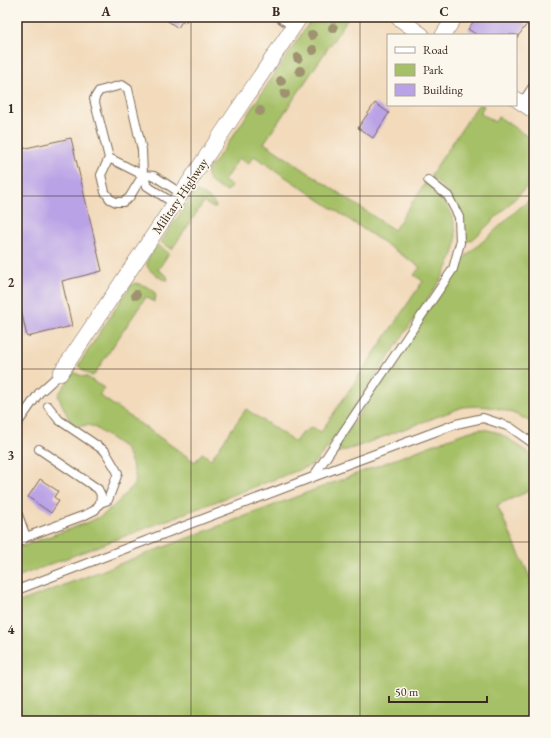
<svg xmlns="http://www.w3.org/2000/svg" width="551" height="738" viewBox="0 0 551 738" font-family="'EB Garamond',serif">
	<style>
		.green { fill: #a5c066; stroke: #707542 }
		.building { fill: #baa2e6 }
		.lines { fill: none; stroke-linecap: round; stroke-linejoin: round }
		.service-casing { stroke: #7b6855; stroke-width: 10 }
		.minor-casing { stroke: #7b6855; stroke-width: 16 }
		.service { stroke: #fff; stroke-width: 8 }
		.minor { stroke: #fff; stroke-width: 15 }
		.tree { fill: #9f9271 }
		.grid { fill: none; stroke: #3b2a1e; stroke-width: 1; stroke-opacity: 0.55 }
		.labels { text-anchor: middle; dominant-baseline: central; stroke-width: 3.5; stroke-linejoin: round; paint-order: stroke }
		.street-label { font-size: 13px; fill: #3b2a1e; stroke: #fbf7ec }
		.neatline { fill: none; stroke: #3b2a1e; stroke-width: 1.5 }
		.grid-label { font-size: 13px; text-anchor: middle; font-weight: bold; fill: #3b2a1e }
	</style>
	<rect width="100%" height="100%" fill="#fbf7ec"/>
	<filter id="ink" filterUnits="userSpaceOnUse"><feTurbulence type="fractalNoise" baseFrequency=".025" numOctaves="2"/><feDisplacementMap in="SourceGraphic" scale="8" xChannelSelector="R" yChannelSelector="G"/><feConvolveMatrix kernelMatrix="1 2 1 2 8 2 1 2 1" color-interpolation-filters="sRGB"/></filter>
	<filter id="wash" filterUnits="userSpaceOnUse"><feTurbulence type="fractalNoise" baseFrequency=".012" numOctaves="4" result="noise"/><feDisplacementMap in="SourceGraphic" scale="16" xChannelSelector="R" yChannelSelector="G"/><feGaussianBlur stdDeviation="0.9" result="paint"/><feColorMatrix in="noise" values="0 0 0 0 0 0 0 0 0 0 0 0 0 0 0 0 0 1.4 0 .05"/><feComposite in="paint" operator="in"/></filter>
	<g filter="url(#wash)">
		<rect width="100%" height="100%" fill="#f2dabb"/>
		<path class="green" d="M 313,17 L 349,17 L 264,143 L 394,230 L 425,183 C 429,186 434,189 438,192 C 450,204 459,230 455,247 C 453,257 445,272 440,281 L 325,451 L 312,465 L 17,577 L 17,549 L 31,543 L 89,522 L 103,515 L 116,504 L 132,487 L 136,480 L 132,464 L 125,448 L 94,427 L 88,425 L 75,427 L 69,419 L 59,398 L 58,395 L 74,372 L 79,375 L 87,377 L 104,388 L 99,395 L 195,462 L 202,453 L 211,459 L 246,409 L 295,442 L 300,435 L 312,427 L 321,432 L 423,281 L 414,275 L 420,267 L 254,156 L 248,164 L 239,158 L 224,181 L 232,186 L 227,191 C 222,190 211,184 209,179 C 207,177 207,175 207,172 L 229,142 Z
			M 478,105 L 482,105 L 484,106 L 480,113 L 495,122 L 499,117 L 534,141 L 534,180 L 482,231 L 472,240 L 466,242 L 463,225 L 449,194 L 436,181 L 430,176 Z
			M 196,192 C 202,192 215,201 216,207 L 213,208 L 204,202 L 172,249 L 161,242 L 193,194 Z
			M 534,197 L 534,424 C 511,410 490,404 463,407 L 356,447 L 333,454 L 451,275 L 469,253 L 488,237 L 518,209 Z
			M 158,245 L 169,253 L 158,270 L 167,276 L 168,280 C 163,280 160,278 156,275 C 139,264 149,258 158,245 Z
			M 135,283 C 145,285 161,290 154,302 L 146,297 L 93,376 C 86,374 84,370 78,366 L 131,285 Z
			M 483,429 L 496,432 L 506,437 L 534,457 L 534,489 L 497,505 L 534,586 L 534,721 L 17,721 L 17,603 L 461,434 L 474,430 Z"/>
		<g id="blocks">
			<path class="building" d="M 167,17 L 189,17 L 185,23 L 182,21 L 178,28 L 165,19 Z
				M 477,17 L 517,17 L 527,24 L 516,39 L 516,35 L 477,35 L 468,29 Z
				M 375,103 L 389,113 L 373,138 L 358,128 Z
				M 71,138 L 102,271 L 62,281 L 72,326 L 27,337 L 17,291 L 17,150 Z
				M 40,479 L 58,491 L 54,497 L 59,501 L 51,513 L 28,497 Z"/>
		</g>
	</g>
	<g filter="url(#ink)">
		<use href="#blocks" fill-opacity="0" stroke="#7b6855" stroke-width="1"/>
		<g class="lines">
			<g class="service-casing">
				<path id="service" d="M 279,17 L 294,27
					M 522,103 L 534,85
					M 109,158 L 101,175 L 105,192 L 110,199 L 116,202 L 123,202 L 129,198 L 143,175 L 147,186 L 175,204
					M 143,175 L 142,150 L 128,89 L 122,85 L 99,91 L 94,99 L 109,158 L 143,175 L 154,176 L 182,194
					M 48,406 L 59,420 L 105,451 L 118,473 L 108,500 L 100,503
					M 17,424 L 39,393 L 60,374
					M 313,477 L 453,269 L 460,243 L 459,217 L 448,196 L 428,180
					M 17,512 L 26,537
					M 17,544 L 26,537 L 85,515 L 95,510 L 100,503 L 101,495 L 98,489 L 39,449
					M 17,590 L 313,477 L 456,424 L 483,418 L 510,427 L 534,444"/>
			</g>
			<g class="minor-casing">
				<path id="minor" d="M 397,17 L 422,35
					M 443,35 L 455,17
					M 516,99 L 534,111
					M 60,374 L 300,17"/>
			</g>
			<use href="#service" class="service"/>
			<use href="#minor" class="minor"/>
		</g>
		<g class="tree">
			<circle cx="333" cy="28" r="5"/>
			<circle cx="312" cy="35" r="5"/>
			<circle cx="313" cy="50" r="5"/>
			<circle cx="298" cy="58" r="5"/>
			<circle cx="300" cy="71" r="5"/>
			<circle cx="281" cy="81" r="5"/>
			<circle cx="285" cy="94" r="5"/>
			<circle cx="260" cy="111" r="5"/>
			<circle cx="136" cy="295" r="5"/>
		</g>
	</g>
	<path class="grid" d="M 191,17 L 191,721M 360,17 L 360,721M 17,196 L 534,196M 17,369 L 534,369M 17,542 L 534,542"/>
	<g class="labels">
		<g class="street-label">
			<text transform="translate(180 196) rotate(-56)">Military Highway</text>
		</g>
	</g>
	<rect width="551" height="738" fill="none" stroke="#fbf7ec" stroke-width="44"/>
	<rect x="387" y="34" width="130" height="72" fill="#fbf7ec" stroke="#aea59a"/>
	<rect x="395" y="47" width="20" height="6" fill="#ffffff" stroke="#aea59a"/>
	<text x="423" y="54" font-size="12" fill="#3b2a1e">Road</text>
	<rect x="395" y="64" width="20" height="12" fill="#a5c066" stroke="#aea59a"/>
	<text x="423" y="74" font-size="12" fill="#3b2a1e">Park</text>
	<rect x="395" y="84" width="20" height="12" fill="#baa2e6" stroke="#aea59a"/>
	<text x="423" y="94" font-size="12" fill="#3b2a1e">Building</text>
	<path d="M389 696v6h98v-6" fill="none" stroke="#3b2a1e" stroke-width="2"/>
	<text x="395" y="696" font-size="12" fill="#3b2a1e" stroke="#fbf7ec" stroke-width="3" paint-order="stroke">50 m</text>
	<rect x="22" y="22" width="507" height="694" class="neatline"/>
	<g class="grid-label">
		<text x="106" y="16">A</text>
		<text x="276" y="16">B</text>
		<text x="444" y="16">C</text>
		<text x="11" y="113">1</text>
		<text x="11" y="287">2</text>
		<text x="11" y="460">3</text>
		<text x="11" y="634">4</text>
	</g>
</svg>
